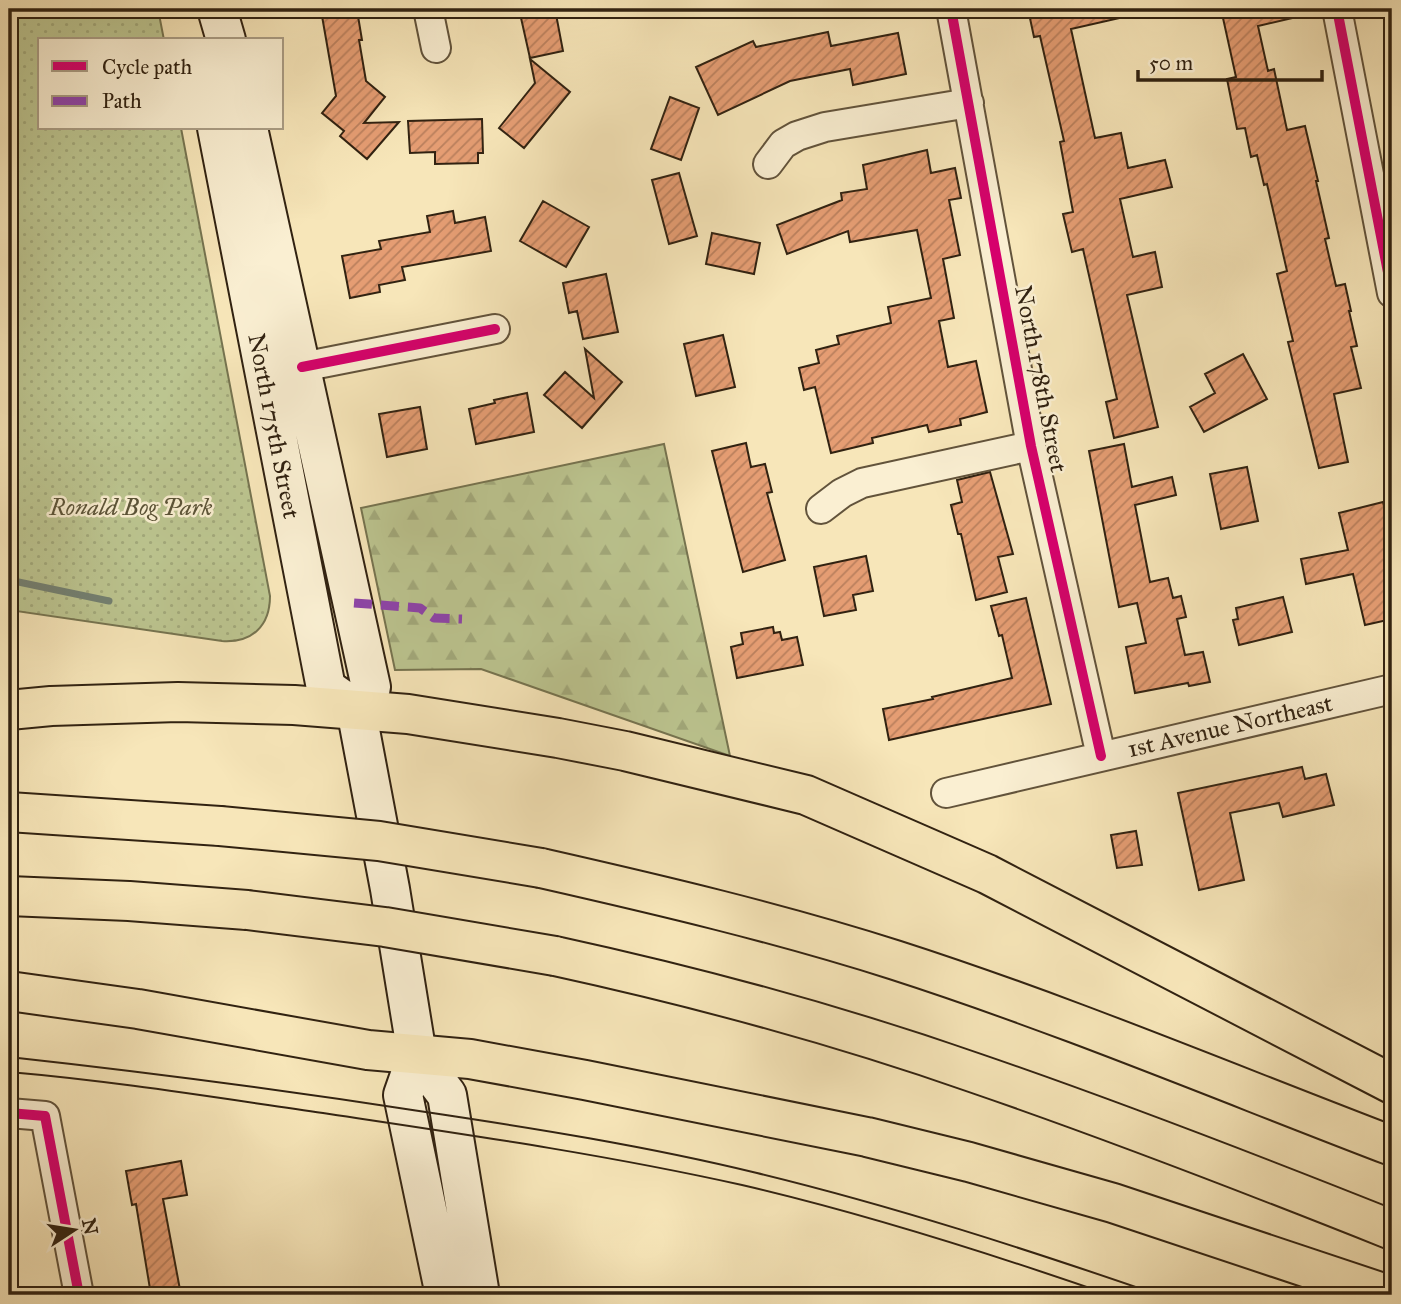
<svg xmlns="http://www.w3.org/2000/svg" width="1401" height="1304" viewBox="0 0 1401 1304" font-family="'IM FELL Great Primer',serif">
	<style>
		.forest { fill: url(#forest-firs); stroke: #767450; stroke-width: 2 }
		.park { fill: url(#park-dots); stroke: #767450; stroke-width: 2 }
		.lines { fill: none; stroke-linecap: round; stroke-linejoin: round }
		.stream { stroke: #728072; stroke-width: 7 }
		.building { fill: url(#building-hatch); stroke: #312211; stroke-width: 2 }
		.minor-casing { stroke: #62533b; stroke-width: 32 }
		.secondary-casing { stroke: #312211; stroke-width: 42 }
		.motorway-casing { stroke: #312211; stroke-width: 42 }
		.minor { stroke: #faefd2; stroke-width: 28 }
		.secondary { stroke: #faefd2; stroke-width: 38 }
		.motorway { stroke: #f7e6b9; stroke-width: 38 }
		.tram { stroke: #312211; stroke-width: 2 }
		.motorway-bridge-casing { stroke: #312211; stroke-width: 42; stroke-linecap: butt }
		.motorway-bridge { stroke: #f7e6b9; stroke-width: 38 }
		.quiet { stroke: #8e44ad; stroke-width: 9; stroke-dasharray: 18 9; stroke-linecap: butt }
		.cycleway-casing { stroke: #faefd2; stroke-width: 15 }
		.cycleway { stroke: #d6006c; stroke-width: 10 }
		.labels { text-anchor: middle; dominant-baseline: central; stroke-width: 5; stroke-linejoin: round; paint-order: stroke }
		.street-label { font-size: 24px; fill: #312211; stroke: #faefd2 }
		.park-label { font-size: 24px; font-style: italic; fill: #5b5337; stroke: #faefd2 }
	</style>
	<defs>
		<pattern id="forest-firs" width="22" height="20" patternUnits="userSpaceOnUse" patternTransform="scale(1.75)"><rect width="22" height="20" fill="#bcc590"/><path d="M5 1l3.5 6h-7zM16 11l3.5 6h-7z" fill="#a2a97b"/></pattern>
		<pattern id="park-dots" width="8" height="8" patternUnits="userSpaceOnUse" patternTransform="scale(1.75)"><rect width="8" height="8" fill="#bcc590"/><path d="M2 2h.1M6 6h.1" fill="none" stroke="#a2a97b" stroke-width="1.8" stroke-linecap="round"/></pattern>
		<pattern id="building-hatch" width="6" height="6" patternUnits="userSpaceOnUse" patternTransform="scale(1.75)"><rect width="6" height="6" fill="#e59d73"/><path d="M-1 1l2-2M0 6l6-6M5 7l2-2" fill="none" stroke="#ba805d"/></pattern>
	</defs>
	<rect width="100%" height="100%" fill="#f7e6b9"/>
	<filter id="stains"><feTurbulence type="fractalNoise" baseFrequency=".00286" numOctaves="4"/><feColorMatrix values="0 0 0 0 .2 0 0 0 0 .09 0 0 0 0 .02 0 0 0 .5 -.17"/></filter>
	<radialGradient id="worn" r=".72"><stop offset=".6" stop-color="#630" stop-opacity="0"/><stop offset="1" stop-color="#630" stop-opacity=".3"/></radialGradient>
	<path class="forest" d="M 664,444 L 730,756 L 481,669 L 395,670 L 361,508 Z"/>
	<path class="park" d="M 9,9 L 158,9 L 164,40 L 40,40 L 40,128 L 181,128 L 270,596 C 270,626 252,643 222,641 L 9,610 Z"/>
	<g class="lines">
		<path class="stream" d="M 9,580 L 109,601"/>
	</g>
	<path class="building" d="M 519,9 L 555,9 L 563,51 L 530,58 Z
		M 1028,9 L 1123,9 L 1124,17 L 1071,29 L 1095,138 L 1121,133 L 1128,168 L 1165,160 L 1172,187 L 1120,199 L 1133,257 L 1155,252 L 1162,287 L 1127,295 L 1158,427 L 1114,438 L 1106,402 L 1117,399 L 1083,249 L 1072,252 L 1063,214 L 1073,212 L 1060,142 L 1064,141 L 1040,36 L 1034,37 Z
		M 1221,9 L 1297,9 L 1297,17 L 1258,26 L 1268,71 L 1274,69 L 1287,130 L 1305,126 L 1318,181 L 1316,181 L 1329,238 L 1325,239 L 1336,286 L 1345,284 L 1351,311 L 1349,311 L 1357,346 L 1351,347 L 1361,388 L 1334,394 L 1348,462 L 1319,468 L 1288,342 L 1293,341 L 1277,274 L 1287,271 L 1267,184 L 1264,185 L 1257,155 L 1251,157 L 1245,128 L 1237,129 L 1227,79 L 1236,77 Z
		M 357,10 L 362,40 L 359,40 L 366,81 L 385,97 L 364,123 L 399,122 L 367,159 L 340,136 L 344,131 L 322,113 L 336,96 L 322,16 Z
		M 828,32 L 831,46 L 898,33 L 906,74 L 853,85 L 850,69 L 790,81 L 718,115 L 696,67 L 753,41 L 756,47 Z
		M 530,59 L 570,92 L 524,148 L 499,128 L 535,83 Z
		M 670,97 L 699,108 L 681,160 L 651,149 Z
		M 482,119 L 483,153 L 478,153 L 478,163 L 435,164 L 435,152 L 410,153 L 408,121 Z
		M 927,150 L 931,173 L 955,168 L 961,198 L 949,200 L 960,255 L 943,259 L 954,318 L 939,321 L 948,367 L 976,361 L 987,412 L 960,419 L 961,425 L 929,432 L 927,425 L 872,438 L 873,443 L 831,453 L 815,387 L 804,390 L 799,368 L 819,363 L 816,350 L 839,344 L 837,336 L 891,323 L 888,307 L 931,298 L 917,230 L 850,242 L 848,231 L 787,254 L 777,225 L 842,200 L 841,193 L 867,189 L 863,165 Z
		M 679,173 L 697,236 L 669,244 L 652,180 Z
		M 543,201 L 589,227 L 566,267 L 520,241 Z
		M 453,211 L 455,223 L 485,217 L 491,251 L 402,267 L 405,280 L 379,285 L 380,292 L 350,298 L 342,256 L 381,249 L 379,241 L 430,232 L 427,216 Z
		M 712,233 L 760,243 L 754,274 L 706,264 Z
		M 606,274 L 618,332 L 583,339 L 577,311 L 569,313 L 563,283 Z
		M 723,335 L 735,387 L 696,396 L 684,344 Z
		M 585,349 L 622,382 L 582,428 L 544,395 L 565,372 L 594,398 Z
		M 1243,354 L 1267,399 L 1204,432 L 1190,407 L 1215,393 L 1205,374 Z
		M 527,393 L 534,432 L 476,444 L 469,409 L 495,403 L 494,400 Z
		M 420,407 L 427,449 L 387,457 L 379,414 Z
		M 746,443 L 751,467 L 765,464 L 772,492 L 767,493 L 785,560 L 743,572 L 712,451 Z
		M 1124,444 L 1132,487 L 1172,477 L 1176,495 L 1135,505 L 1150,582 L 1168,578 L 1173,598 L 1181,596 L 1186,617 L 1177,619 L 1185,655 L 1203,652 L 1210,682 L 1189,686 L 1188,683 L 1135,693 L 1126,647 L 1146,643 L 1137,603 L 1119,607 L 1089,451 Z
		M 1247,467 L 1258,521 L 1221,529 L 1210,474 Z
		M 990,472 L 1013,554 L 998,557 L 1007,592 L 976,600 L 961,534 L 958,534 L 951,505 L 962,502 L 957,480 Z
		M 1383,502 L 1392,538 L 1392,619 L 1365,625 L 1353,574 L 1306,584 L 1301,559 L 1348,550 L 1339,513 Z
		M 866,556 L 873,591 L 853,595 L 856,610 L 824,616 L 814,567 Z
		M 1283,597 L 1292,632 L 1239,645 L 1233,620 L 1238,619 L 1236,608 Z
		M 1026,598 L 1051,704 L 889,740 L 883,709 L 933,699 L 932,697 L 1012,678 L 1002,635 L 999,636 L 991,606 Z
		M 773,627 L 774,633 L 780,632 L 782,640 L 797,637 L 803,665 L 737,678 L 731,647 L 743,644 L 741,633 Z
		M 1302,767 L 1305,779 L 1326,774 L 1334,805 L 1283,817 L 1279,803 L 1230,813 L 1244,880 L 1199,890 L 1178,793 Z
		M 1136,831 L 1142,865 L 1117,868 L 1111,835 Z
		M 181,1161 L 187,1195 L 163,1199 L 181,1295 L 151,1295 L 136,1204 L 132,1205 L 126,1171 Z"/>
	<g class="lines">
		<g class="minor-casing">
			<path id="minor" d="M 428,9 L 436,48
				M 951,9 L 1031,446 L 1101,756
				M 1337,9 L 1392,293
				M 768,164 L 783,144 L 797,136 L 825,127 L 969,103
				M 302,367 L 495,329
				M 821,509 L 842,493 L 862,483 L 1031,446
				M 946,793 L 1392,689
				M 9,1113 L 45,1116 L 79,1295"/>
		</g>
		<g class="secondary-casing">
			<path id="secondary" d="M 217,9 L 226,40
				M 217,128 L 326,688 L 356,709 L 390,889 L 417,1055 L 447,1095 L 480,1295
				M 248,128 L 371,687 L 356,709
				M 417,1055 L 403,1095 L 445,1295"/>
		</g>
		<g class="motorway-casing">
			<path id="motorway" d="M 9,710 L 51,706 L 178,702 L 294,705 L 408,714 L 558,738 L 625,751 L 806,795 L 987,874 L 1392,1084
				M 9,812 L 220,826
				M 541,868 C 660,895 779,923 895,960 C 1063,1014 1227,1083 1392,1146
				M 9,896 L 129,901 L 247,910
				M 555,956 C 697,987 838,1025 975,1073 C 1115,1121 1254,1175 1392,1230
				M 9,991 L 138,1009 L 368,1050 L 470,1059 L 585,1080 L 867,1137 L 969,1162 L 1113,1203 L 1389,1295"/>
		</g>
		<use href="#minor" class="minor"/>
		<use href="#secondary" class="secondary"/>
		<use href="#motorway" class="motorway"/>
		<path class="tram" d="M 9,1057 C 146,1072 283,1090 419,1111 C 533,1128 646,1146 757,1173 C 893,1206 1026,1249 1159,1295
			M 9,1072 C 114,1081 218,1098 323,1113 C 463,1134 603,1154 742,1185 C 867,1214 989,1253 1110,1295"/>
		<g class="motorway-bridge-casing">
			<path id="motorway-bridge" d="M 220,826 L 379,841 L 541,868
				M 247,910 L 385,927 L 555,956"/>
		</g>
		<use href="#motorway-bridge" class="motorway-bridge"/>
		<path class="quiet" d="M 354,603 L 420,608 L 434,618 L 462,619"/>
		<g class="cycleway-casing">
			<path id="cycleway" d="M 951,9 L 1031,446 L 1101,756
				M 1337,9 L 1392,293
				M 302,367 L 495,329
				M 9,1113 L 45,1116 L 79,1295"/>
		</g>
		<use href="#cycleway" class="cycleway"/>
	</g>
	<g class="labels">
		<g class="street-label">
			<text transform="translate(1041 379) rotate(79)">North 178th Street</text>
			<text transform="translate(274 426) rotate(79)">North 175th Street</text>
			<text transform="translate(1230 726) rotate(-13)">1st Avenue Northeast</text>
		</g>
		<g class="park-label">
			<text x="131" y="507">Ronald Bog Park</text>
		</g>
	</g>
	<rect width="1401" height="1304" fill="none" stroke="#f7e6b9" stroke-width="35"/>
	<rect x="10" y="10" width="1380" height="1283" fill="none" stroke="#312211" stroke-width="3.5"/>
	<rect x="18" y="18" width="1366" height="1269" fill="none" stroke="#312211" stroke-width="2"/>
	<rect x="38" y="38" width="245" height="91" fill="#faefd2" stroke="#aa9d85" stroke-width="2"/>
	<rect x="52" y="61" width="35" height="10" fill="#d6006c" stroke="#aa9d85" stroke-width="2"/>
	<text x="102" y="74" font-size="21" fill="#312211">Cycle path</text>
	<rect x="52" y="96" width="35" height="10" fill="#8e44ad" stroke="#aa9d85" stroke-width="2"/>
	<text x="102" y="108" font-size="21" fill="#312211">Path</text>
	<g transform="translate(74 1230) rotate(78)" stroke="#faefd2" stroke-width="5" paint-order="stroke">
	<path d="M0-5L12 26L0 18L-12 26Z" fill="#312211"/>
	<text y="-10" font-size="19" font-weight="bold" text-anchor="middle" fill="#312211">N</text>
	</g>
	<path d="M1138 70v10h184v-10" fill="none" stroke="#312211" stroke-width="3.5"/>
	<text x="1149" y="70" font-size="21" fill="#312211" stroke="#faefd2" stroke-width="5" paint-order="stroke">50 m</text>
	<rect width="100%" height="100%" filter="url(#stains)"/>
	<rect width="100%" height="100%" fill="url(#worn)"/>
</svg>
